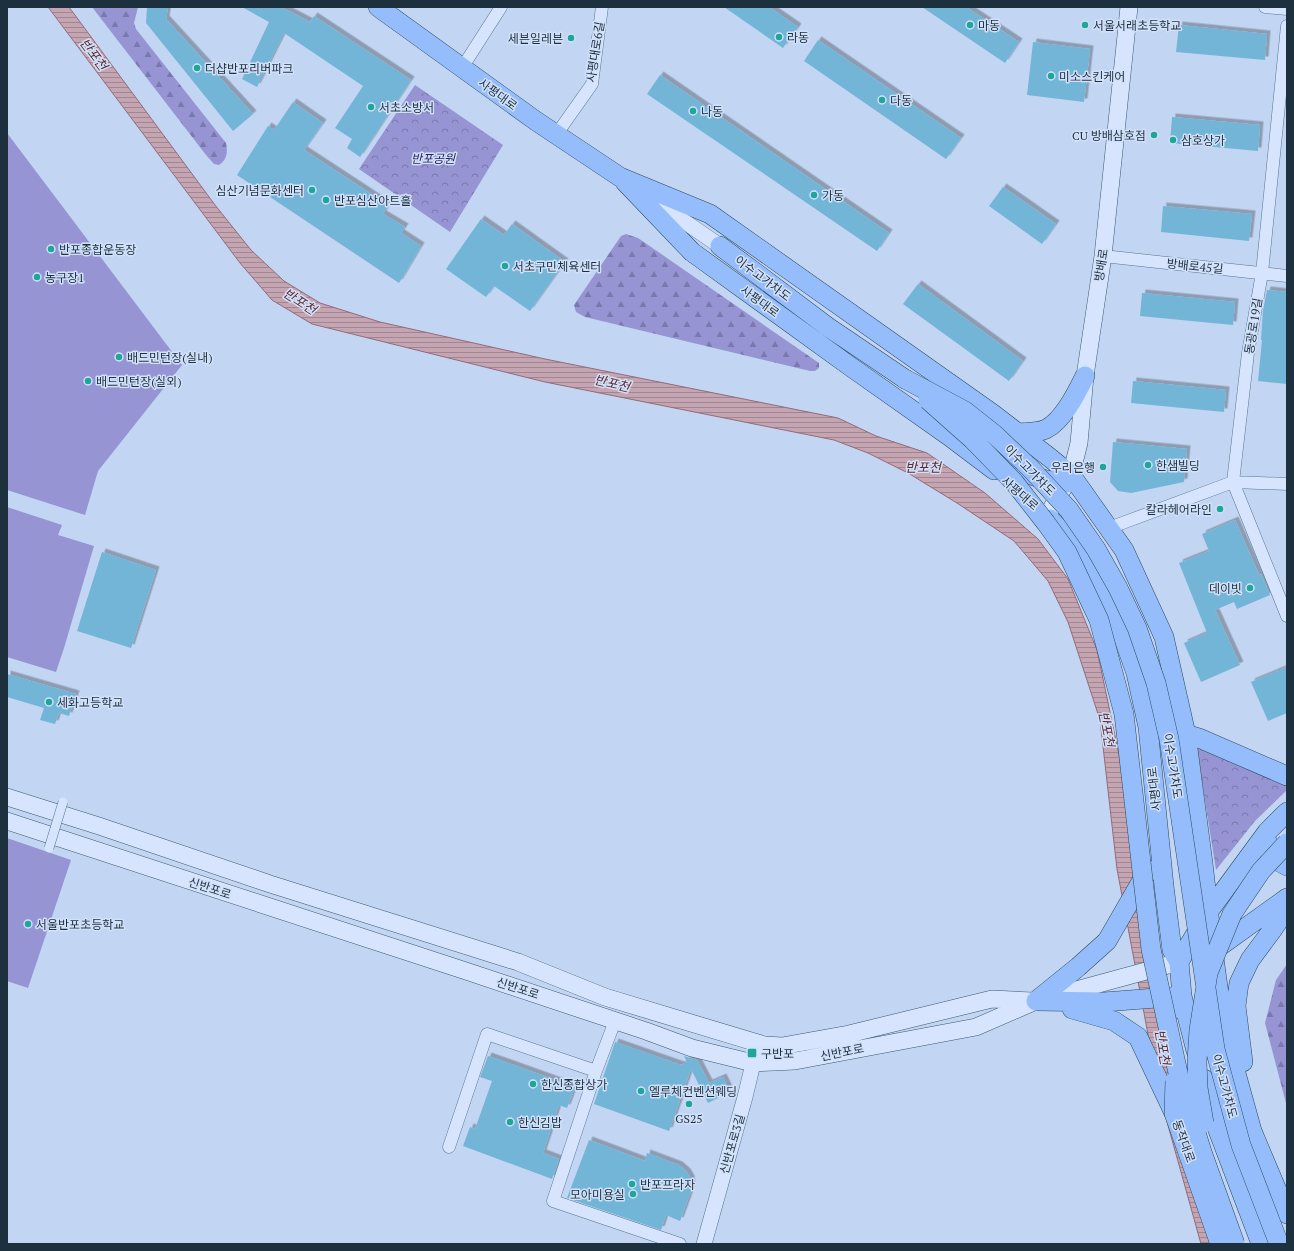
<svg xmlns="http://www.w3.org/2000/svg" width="1294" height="1251" viewBox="0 0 1294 1251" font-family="'PT Serif','Noto Sans KR',serif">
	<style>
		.forest { fill: url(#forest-firs) }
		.park { fill: url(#park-crowns) }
		.pitch { fill: #9694d3 }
		.water { fill: url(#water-rules); stroke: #956a78 }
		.building { fill: #73b5d6; filter: url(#shadow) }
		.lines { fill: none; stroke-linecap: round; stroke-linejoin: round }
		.minor-casing { stroke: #567690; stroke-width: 13 }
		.tertiary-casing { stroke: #567690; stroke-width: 16 }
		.secondary-casing { stroke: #395a72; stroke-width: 18 }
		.primary-casing { stroke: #2b4a5d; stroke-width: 20 }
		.minor { stroke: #d6e5fd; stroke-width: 12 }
		.tertiary { stroke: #d6e5fd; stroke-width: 15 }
		.secondary { stroke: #d6e5fd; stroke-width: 17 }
		.primary { stroke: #95bdfb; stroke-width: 19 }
		.pedestrian-bridge-casing { stroke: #567690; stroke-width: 10; stroke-linecap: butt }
		.primary-bridge-casing { stroke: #2b4a5d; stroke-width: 20; stroke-linecap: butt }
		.pedestrian-bridge { stroke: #d6e5fd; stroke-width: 9 }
		.primary-bridge { stroke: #95bdfb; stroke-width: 19 }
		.poi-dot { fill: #1fa69a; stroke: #d2e1fa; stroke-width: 1.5 }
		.labels { text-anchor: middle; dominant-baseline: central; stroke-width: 3; stroke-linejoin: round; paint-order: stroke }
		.poi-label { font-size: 12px; fill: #1c303e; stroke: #d2e1fa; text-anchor: start }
		.street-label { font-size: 12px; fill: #1c303e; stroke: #d2e1fa }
		.park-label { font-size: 12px; font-style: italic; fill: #2a205d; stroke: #d2e1fa }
		.water-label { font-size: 13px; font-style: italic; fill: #5f2a32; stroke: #d2e1fa }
	</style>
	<defs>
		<pattern id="forest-firs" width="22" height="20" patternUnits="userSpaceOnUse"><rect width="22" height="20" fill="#9694d3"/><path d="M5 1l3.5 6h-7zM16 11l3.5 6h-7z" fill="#7a79ad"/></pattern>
		<pattern id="park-crowns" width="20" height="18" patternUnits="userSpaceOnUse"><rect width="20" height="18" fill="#9694d3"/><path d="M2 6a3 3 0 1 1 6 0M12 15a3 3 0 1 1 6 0" fill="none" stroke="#7a79ad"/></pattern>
		<pattern id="water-rules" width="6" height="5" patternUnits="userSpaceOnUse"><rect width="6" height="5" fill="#c5a5b1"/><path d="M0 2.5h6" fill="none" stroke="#9f8791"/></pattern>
		<filter id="shadow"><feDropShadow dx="3.5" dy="-3.5" stdDeviation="0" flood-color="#0004"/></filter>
	</defs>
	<rect width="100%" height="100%" fill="#c2d5f3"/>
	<path class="forest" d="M 92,7 L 138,7 L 134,23 L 136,29 L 226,143 C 228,152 227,160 219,165 L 214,164 L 206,155 Z
		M 626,234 L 638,238 L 819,363 L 819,368 L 815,371 L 810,371 L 585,317 L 576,312 L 574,305 L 621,236 Z
		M 1287,964 L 1287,1107 L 1265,1023 L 1276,980 Z"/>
	<path class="park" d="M 415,85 L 503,145 L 450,232 L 359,169 Z
		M 1196,744 L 1287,783 L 1287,790 L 1255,821 L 1216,870 Z"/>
	<path class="pitch" d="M 7,133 L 182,365 L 98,471 L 85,515 L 7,490 Z
		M 7,507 L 62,525 L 58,535 L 94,546 L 64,648 L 56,672 L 7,657 Z
		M 7,838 L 71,860 L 28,988 L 7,981 Z"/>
	<path class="water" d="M 48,7 L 69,7 L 215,205 L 251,250 L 284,281 L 320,303 L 380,322 L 545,359 L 838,418 L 876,436 L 927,453 L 985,493 L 1038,539 L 1068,579 L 1097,650 L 1119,755 L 1141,877 L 1217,1244 L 1201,1244 L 1159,1093 L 1117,869 L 1100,720 L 1068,622 L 1048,581 L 1014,541 L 957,503 L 908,473 L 868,453 L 834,440 L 545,382 L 312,324 L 272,300 L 240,263 Z"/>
	<path class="building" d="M 147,7 L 168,7 L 166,19 L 253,114 L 233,131 L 146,23 Z
		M 242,7 L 281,7 L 310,22 L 314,16 L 411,80 L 360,157 L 347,148 L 352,139 L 335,128 L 363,86 L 284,33 L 257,87 L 242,79 L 269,22 Z
		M 724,7 L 769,7 L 798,27 L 783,48 Z
		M 922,7 L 966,7 L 1019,42 L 1005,63 Z
		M 1179,25 L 1267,34 L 1265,60 L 1176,52 Z
		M 818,40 L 961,138 L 946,159 L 804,61 Z
		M 1033,42 L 1090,49 L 1084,102 L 1027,95 Z
		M 660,75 L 889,233 L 877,251 L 647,94 Z
		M 293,102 L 323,123 L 304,150 L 388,205 L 383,214 L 405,227 L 401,233 L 421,246 L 399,283 L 237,175 L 268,126 L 274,130 Z
		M 1172,117 L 1260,125 L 1258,151 L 1170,143 Z
		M 1003,187 L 1056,224 L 1042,244 L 989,206 Z
		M 1163,206 L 1252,214 L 1249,241 L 1161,232 Z
		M 481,219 L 504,235 L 512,224 L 565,262 L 530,311 L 494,286 L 486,297 L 446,269 Z
		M 918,284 L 1023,361 L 1009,381 L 903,304 Z
		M 1267,290 L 1287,292 L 1287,384 L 1258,381 L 1262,340 L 1261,340 L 1263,310 Z
		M 1142,293 L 1235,302 L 1233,325 L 1140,316 Z
		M 1133,381 L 1226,390 L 1224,412 L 1131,403 Z
		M 1113,442 L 1187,449 L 1184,482 L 1131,493 L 1118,491 L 1110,482 Z
		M 1235,520 L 1259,575 L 1261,574 L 1270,595 L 1237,609 L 1234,602 L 1215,610 L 1240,665 L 1201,682 L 1184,643 L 1207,633 L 1179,563 L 1209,551 L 1202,534 Z
		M 102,552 L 156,570 L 131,648 L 77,631 Z
		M 1287,667 L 1287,713 L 1268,721 L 1251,682 Z
		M 7,674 L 76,694 L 69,716 L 59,713 L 55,724 L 40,720 L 44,708 L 7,697 Z
		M 615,1042 L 681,1065 L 687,1062 L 684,1056 L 697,1060 L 709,1083 L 723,1077 L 730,1092 L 708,1103 L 691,1069 L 669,1131 L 594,1104 Z
		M 488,1056 L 575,1087 L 567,1108 L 559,1105 L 543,1153 L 559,1159 L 552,1179 L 463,1146 L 470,1127 L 475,1129 L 492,1081 L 480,1077 Z
		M 589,1140 L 645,1161 L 647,1153 L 679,1165 L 687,1172 L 691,1179 L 692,1188 L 680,1221 L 666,1215 L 661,1230 L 567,1198 Z"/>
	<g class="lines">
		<g class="minor-casing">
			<path id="minor" d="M 1265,7 L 1287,9
				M 1287,26 L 1262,273 L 1248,353 L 1233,482 L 1287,616
				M 462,68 L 501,7
				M 556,135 L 592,84 L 602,7
				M 1103,256 L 1287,276
				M 1109,528 L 1233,482 L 1287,484
				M 615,1021 L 596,1071 L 553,1201 L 680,1244
				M 449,1147 L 487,1034 L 596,1071"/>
		</g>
		<g class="tertiary-casing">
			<path id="tertiary" d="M 643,193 L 720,246
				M 704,1244 L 745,1097 L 758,1043"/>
		</g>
		<g class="secondary-casing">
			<path id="secondary" d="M 1047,516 L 1071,475 L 1079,443 L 1085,376 L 1103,256 L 1129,7
				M 7,797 L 99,826 L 270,884 L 518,962 L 605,997 L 764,1045 L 782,1046 L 849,1034 L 992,999 L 1032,1001
				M 7,821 L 469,972 L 646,1031 L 692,1048 L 753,1063 L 795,1061 L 976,1027 L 1036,1001 L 1179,962"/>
		</g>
		<g class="primary-casing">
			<path id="primary" d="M 378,7 L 536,121 L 620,177 L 710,214 L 993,414 L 1049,457 L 1071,475 L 1124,550 L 1164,637 L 1186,734 L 1203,863 L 1213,951 L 1224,1030 L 1252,1131 L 1287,1214
				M 625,182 L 692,252 L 851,367 L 949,436 L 994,470
				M 720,246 L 828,327 L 905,379
				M 1018,433 C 1027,432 1038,433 1046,429 C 1063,421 1077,392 1085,376
				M 987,454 C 1012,465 1039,483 1067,483
				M 1050,519 L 1080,550 L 1115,614 L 1136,673 L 1148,727 L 1164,886 L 1172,950 L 1179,962
				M 1186,734 L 1199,738 L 1287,776
				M 1268,843 C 1269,855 1276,861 1287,866
				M 1213,951 L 1287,898
				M 1036,1001 L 1104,1002 L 1182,996 L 1196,1051
				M 1036,1001 L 1078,967 L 1107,941 L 1148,870
				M 1072,1009 L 1114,1021 L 1138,1037 L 1174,1113
				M 1180,1009 L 1182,996 L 1179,962 L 1209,911 L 1267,832 L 1287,812
				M 1243,1062 L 1236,1006 L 1239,983 L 1250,960 L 1273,929 L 1287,908
				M 1204,1079 L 1216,1125 L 1261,1244"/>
		</g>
		<use href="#minor" class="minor"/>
		<use href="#tertiary" class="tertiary"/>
		<use href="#secondary" class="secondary"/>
		<use href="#primary" class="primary"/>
		<g class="pedestrian-bridge-casing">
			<path id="pedestrian-bridge" d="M 49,848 L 63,802"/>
		</g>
		<g class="primary-bridge-casing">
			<path id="primary-bridge" d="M 905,379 L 965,411 L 994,434 L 1032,470 L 1069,510 L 1096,549 L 1118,588 L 1137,628 L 1156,683 L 1169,739 L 1215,1049 L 1241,1145 L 1279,1244
				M 928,400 L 973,440 L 1014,482 L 1046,523 L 1067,552 L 1099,620 L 1124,714 L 1151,949 L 1180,1082 L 1203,1155 L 1235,1244
				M 1175,1081 L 1174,1113 L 1220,1244
				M 1204,1123 L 1198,1088 L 1197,1062 L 1199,1030 L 1208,973 L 1232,914 L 1261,871 L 1287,843"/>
		</g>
		<use href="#pedestrian-bridge" class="pedestrian-bridge"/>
		<use href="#primary-bridge" class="primary-bridge"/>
	</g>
	<g class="poi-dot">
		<circle cx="970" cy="25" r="4"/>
		<circle cx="1085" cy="25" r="4"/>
		<circle cx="779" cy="37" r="4"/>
		<circle cx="571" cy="38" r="4"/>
		<circle cx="197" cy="68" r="4"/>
		<circle cx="1051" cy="76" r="4"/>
		<circle cx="882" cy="100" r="4"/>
		<circle cx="371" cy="107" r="4"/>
		<circle cx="693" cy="111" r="4"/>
		<circle cx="1154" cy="135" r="4"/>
		<circle cx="1173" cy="140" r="4"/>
		<circle cx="312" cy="190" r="4"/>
		<circle cx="814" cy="195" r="4"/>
		<circle cx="326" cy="200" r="4"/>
		<circle cx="51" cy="249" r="4"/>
		<circle cx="505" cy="266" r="4"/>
		<circle cx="37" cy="277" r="4"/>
		<circle cx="119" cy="357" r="4"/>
		<circle cx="88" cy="381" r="4"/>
		<circle cx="1148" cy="465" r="4"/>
		<circle cx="1103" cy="467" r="4"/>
		<circle cx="1220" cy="509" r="4"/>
		<circle cx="1250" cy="588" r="4"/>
		<circle cx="49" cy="702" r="4"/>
		<circle cx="28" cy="924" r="4"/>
		<rect x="747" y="1048" width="10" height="10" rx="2"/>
		<circle cx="533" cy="1084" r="4"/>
		<circle cx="641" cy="1091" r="4"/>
		<circle cx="689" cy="1104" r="4"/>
		<circle cx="510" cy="1122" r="4"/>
		<circle cx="632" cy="1184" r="4"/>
		<circle cx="633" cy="1194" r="4"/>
	</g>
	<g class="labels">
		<g class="poi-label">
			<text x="978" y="25">마동</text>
			<text x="1093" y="25">서울서래초등학교</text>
			<text x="787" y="37">라동</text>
			<text x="563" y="38" text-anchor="end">세븐일레븐</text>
			<text x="205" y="68">더샵반포리버파크</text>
			<text x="1059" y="76">미소스킨케어</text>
			<text x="890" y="100">다동</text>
			<text x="379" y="107">서초소방서</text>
			<text x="701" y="111">나동</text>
			<text x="1146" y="135" text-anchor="end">CU 방배삼호점</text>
			<text x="1181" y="140">삼호상가</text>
			<text x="304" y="190" text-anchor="end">심산기념문화센터</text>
			<text x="822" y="195">가동</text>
			<text x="334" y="200">반포심산아트홀</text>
			<text x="59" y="249">반포종합운동장</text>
			<text x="513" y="266">서초구민체육센터</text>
			<text x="45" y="277">농구장1</text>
			<text x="127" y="357">배드민턴장(실내)</text>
			<text x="96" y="381">배드민턴장(실외)</text>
			<text x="1156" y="465">한샘빌딩</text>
			<text x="1095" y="467" text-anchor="end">우리은행</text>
			<text x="1212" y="509" text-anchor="end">칼라헤어라인</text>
			<text x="1242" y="588" text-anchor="end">데이빗</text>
			<text x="57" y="702">세화고등학교</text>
			<text x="36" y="924">서울반포초등학교</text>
			<text x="761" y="1053">구반포</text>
			<text x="541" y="1084">한신종합상가</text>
			<text x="649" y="1091">엘루체컨벤션웨딩</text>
			<text x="689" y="1118" text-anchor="middle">GS25</text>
			<text x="518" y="1122">한신김밥</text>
			<text x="640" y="1184">반포프라자</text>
			<text x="625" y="1194" text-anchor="end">모아미용실</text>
		</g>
		<g class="street-label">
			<text transform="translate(595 52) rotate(-81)">사평대로6길</text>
			<text transform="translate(498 94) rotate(36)">사평대로</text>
			<text transform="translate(1101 265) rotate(-81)">방배로</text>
			<text transform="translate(1195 266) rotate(6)">방배로45길</text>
			<text transform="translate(763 278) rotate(37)">이수고가차도</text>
			<text transform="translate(760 301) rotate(36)">사평대로</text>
			<text transform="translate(1253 326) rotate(-81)">동광로19길</text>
			<text transform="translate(1030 470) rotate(45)">이수고가차도</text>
			<text transform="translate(1020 493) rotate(41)">사평대로</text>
			<text transform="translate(1173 766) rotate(81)">이수고가차도</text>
			<text transform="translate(1154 789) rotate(-96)">사평대로</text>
			<text transform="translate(210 888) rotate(18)">신반포로</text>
			<text transform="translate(518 988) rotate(18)">신반포로</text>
			<text transform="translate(842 1052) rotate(-11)">신반포로</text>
			<text transform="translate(1225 1086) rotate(75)">이수고가차도</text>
			<text transform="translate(1184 1141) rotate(70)">동작대로</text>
			<text transform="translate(732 1144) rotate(-74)">신반포로3길</text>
		</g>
		<g class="park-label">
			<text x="433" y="158">반포공원</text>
		</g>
		<g class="water-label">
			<text transform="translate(94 54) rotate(53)">반포천</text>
			<text transform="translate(300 301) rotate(33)">반포천</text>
			<text transform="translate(612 383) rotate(13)">반포천</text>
			<text x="923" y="467">반포천</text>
			<text transform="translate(1107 729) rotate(79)">반포천</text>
			<text transform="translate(1163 1047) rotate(80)">반포천</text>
		</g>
	</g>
	<rect width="1294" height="1251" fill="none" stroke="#1c303e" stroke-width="16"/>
</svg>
